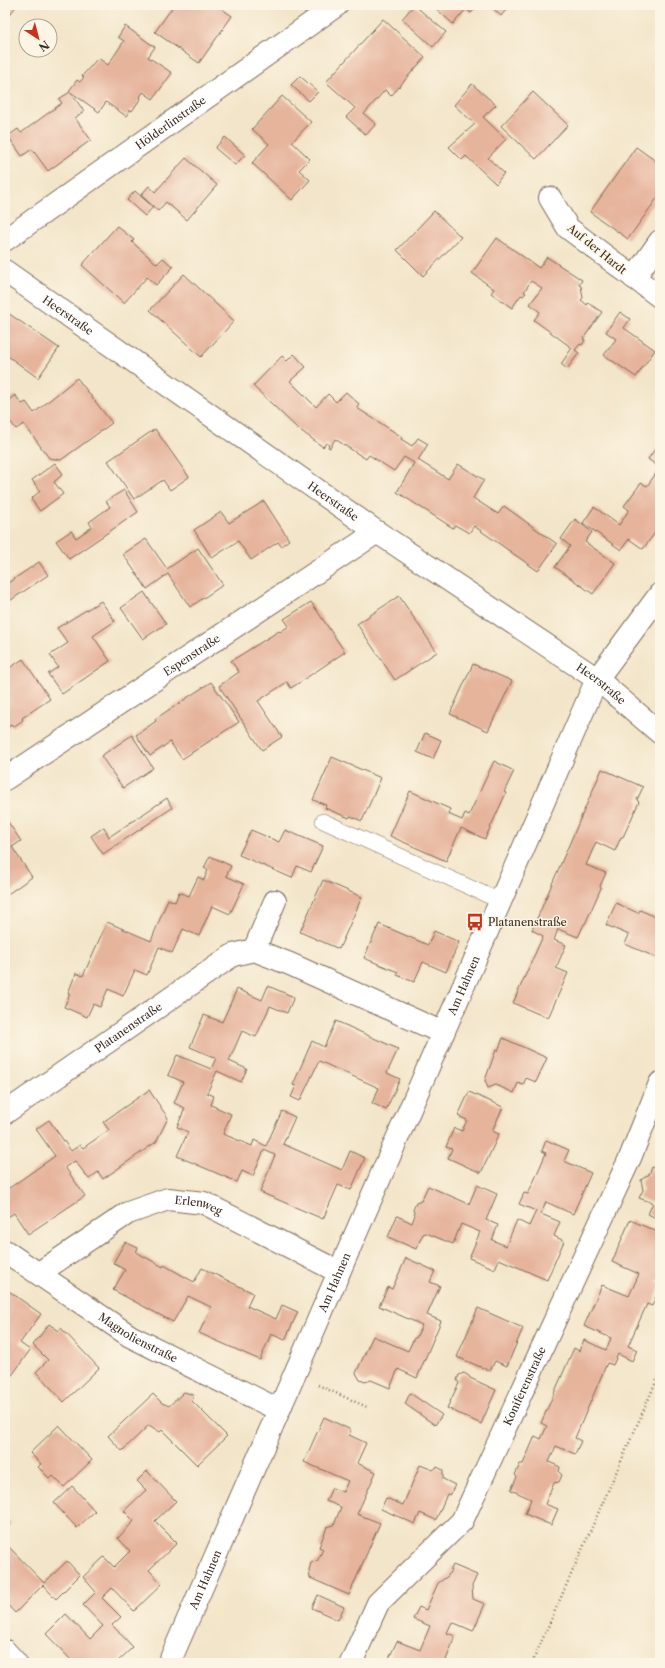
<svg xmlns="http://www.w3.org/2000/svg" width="665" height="1668" viewBox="0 0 665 1668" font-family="'Libre Caslon Text',serif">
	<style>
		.building { fill: #e6b39b }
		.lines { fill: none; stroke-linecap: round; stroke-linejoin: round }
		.lane-casing { stroke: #7b6b5a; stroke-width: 16 }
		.street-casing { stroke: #7b6b5a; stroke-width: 24 }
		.path { stroke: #7b6b5a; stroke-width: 2.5; stroke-dasharray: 1 3; stroke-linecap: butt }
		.lane { stroke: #fff; stroke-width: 15 }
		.street { stroke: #fff; stroke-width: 22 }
		.labels { text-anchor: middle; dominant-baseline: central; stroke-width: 3; stroke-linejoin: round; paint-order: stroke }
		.street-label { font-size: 11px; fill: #3b2a1e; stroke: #fcf5e5 }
		.poi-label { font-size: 11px; fill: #3b2a1e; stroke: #fcf5e5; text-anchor: start }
	</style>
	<rect width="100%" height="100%" fill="#fcf5e5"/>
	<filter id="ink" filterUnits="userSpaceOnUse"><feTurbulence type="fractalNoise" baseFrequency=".025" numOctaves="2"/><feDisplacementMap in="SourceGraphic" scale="8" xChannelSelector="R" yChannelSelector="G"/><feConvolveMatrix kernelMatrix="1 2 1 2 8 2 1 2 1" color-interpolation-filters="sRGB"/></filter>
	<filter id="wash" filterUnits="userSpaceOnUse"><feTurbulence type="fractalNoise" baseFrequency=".012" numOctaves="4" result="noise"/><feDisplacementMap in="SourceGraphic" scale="16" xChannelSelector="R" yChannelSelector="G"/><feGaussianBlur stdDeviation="0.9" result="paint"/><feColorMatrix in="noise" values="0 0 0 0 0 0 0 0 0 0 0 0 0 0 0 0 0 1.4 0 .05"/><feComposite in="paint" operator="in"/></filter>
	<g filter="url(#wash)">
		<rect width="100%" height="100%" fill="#f3e5c9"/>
		<g id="blocks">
			<path class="building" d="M 5,5 L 17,5 L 5,21 Z
				M 174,5 L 188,5 L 191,7 L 193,5 L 225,5 L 222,9 L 232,16 L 199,63 L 155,32 Z
				M 414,5 L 446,32 L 433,47 L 402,19 Z
				M 432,5 L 478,5 L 471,13 L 466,9 L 453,24 Z
				M 489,5 L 510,5 L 501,16 Z
				M 383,19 L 425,57 L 391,96 L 385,90 L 364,114 L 376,124 L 366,135 L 346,117 L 355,108 L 326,82 Z
				M 125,26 L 155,47 L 148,57 L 172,73 L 153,99 L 143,92 L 140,97 L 141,98 L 132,111 L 130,110 L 126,116 L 106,102 L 99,112 L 69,91 L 77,80 L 80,82 L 84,77 L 82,76 L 98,58 L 108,65 L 124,41 L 118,37 Z
				M 300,76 L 318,92 L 309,101 L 291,85 Z
				M 472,84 L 496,105 L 483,117 L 506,139 L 488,158 L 504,173 L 496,184 L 466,156 L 462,160 L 449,147 L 475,124 L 454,105 Z
				M 70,92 L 84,111 L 75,118 L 91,140 L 48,171 L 32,149 L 22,156 L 8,136 L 18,129 L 21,133 L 62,103 L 59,99 Z
				M 533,92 L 568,125 L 536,159 L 501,126 Z
				M 282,96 L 311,122 L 292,142 L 310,159 L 299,170 L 310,180 L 292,200 L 252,163 L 269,144 L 252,129 Z
				M 225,137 L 245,155 L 235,165 L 215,148 Z
				M 636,147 L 660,164 L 660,194 L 628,239 L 590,212 Z
				M 186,158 L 217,185 L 187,220 L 166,202 L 158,211 L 141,195 L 149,186 L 155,192 Z
				M 135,191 L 153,207 L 145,216 L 127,200 Z
				M 434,211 L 461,237 L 423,276 L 397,250 Z
				M 117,226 L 134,240 L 132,242 L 157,264 L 163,258 L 173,267 L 156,285 L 147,277 L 124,303 L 82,265 Z
				M 497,238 L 539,268 L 547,257 L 582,280 L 579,285 L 581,286 L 583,298 L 581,300 L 587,305 L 588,303 L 602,312 L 583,339 L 585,340 L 582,345 L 580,344 L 575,350 L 579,353 L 567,369 L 561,364 L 572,348 L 534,320 L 540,312 L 530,304 L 542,288 L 531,281 L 524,292 L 526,293 L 523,296 L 521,295 L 512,308 L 491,293 L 494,289 L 472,273 Z
				M 184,274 L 234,321 L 201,357 L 150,310 Z
				M 5,311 L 59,348 L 38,378 L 5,354 Z
				M 620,312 L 630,319 L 624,328 L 655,350 L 636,377 L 604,355 L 616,339 L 606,332 Z
				M 294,354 L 306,367 L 290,381 L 316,407 L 328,394 L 336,402 L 346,392 L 359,404 L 357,408 L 402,437 L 401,439 L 412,446 L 418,438 L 428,444 L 418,460 L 448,479 L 458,464 L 484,480 L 473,498 L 498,514 L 504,506 L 557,544 L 538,571 L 474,526 L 469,533 L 455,525 L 453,528 L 397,492 L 414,463 L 404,457 L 394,471 L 369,455 L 366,459 L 335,439 L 330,448 L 328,447 L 329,445 L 326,443 L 323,447 L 296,427 L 253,386 L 282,356 L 287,361 Z
				M 77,378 L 112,423 L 61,460 L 49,458 L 24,424 L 16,429 L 6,416 L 5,417 L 5,403 L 15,395 L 22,404 L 26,402 L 34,413 Z
				M 155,429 L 189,477 L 170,490 L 163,480 L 134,499 L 108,461 Z
				M 656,448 L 660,451 L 660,526 L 643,549 L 629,539 L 621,550 L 583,523 L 594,507 L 619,525 L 629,510 L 624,506 L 641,483 L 647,486 L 660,468 L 648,459 Z
				M 55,463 L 63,474 L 54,482 L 63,494 L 40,511 L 31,499 L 40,491 L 32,480 Z
				M 124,490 L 138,512 L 69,559 L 56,541 L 71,531 L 76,538 L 92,527 L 89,522 L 110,507 L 106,501 Z
				M 264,501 L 289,540 L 281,546 L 278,542 L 251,560 L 238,541 L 212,558 L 194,530 L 221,512 L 229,523 Z
				M 575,519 L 592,532 L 585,542 L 615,563 L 593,594 L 555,567 L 570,546 L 561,539 Z
				M 146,539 L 167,569 L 198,548 L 223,585 L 190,607 L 168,574 L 147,589 L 123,554 Z
				M 39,562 L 48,575 L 5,604 L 5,585 Z
				M 144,592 L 166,624 L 143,639 L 121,608 Z
				M 399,596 L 437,652 L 395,680 L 357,624 Z
				M 101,601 L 115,621 L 93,636 L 110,661 L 62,694 L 48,674 L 58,667 L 50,655 L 68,643 L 57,628 Z
				M 311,602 L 345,652 L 291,688 L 287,682 L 258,701 L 282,737 L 262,750 L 219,686 L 239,672 L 231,661 L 279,631 L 280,632 L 289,626 L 284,619 Z
				M 23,659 L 50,699 L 22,718 L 23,720 L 13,727 L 11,725 L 5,729 L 5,671 Z
				M 473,664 L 512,681 L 488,731 L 450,714 Z
				M 211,682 L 239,722 L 182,759 L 170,742 L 150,756 L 136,735 L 156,721 L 155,719 Z
				M 425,733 L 441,740 L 433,759 L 417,752 Z
				M 132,735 L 153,768 L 123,788 L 101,756 Z
				M 332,757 L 381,778 L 362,821 L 350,816 L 349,818 L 325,808 L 326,805 L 313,800 Z
				M 494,761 L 514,771 L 504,792 L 506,793 L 485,839 L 461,828 L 446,861 L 390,836 L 410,791 L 450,809 L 448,814 L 462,820 L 465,813 L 469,815 Z
				M 602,769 L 643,787 L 637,800 L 639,802 L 623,837 L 621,837 L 615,851 L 596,842 L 586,865 L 606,873 L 600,886 L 601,888 L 585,924 L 584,924 L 578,937 L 558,929 L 554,940 L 566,945 L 556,968 L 568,973 L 548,1018 L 513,1003 L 543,936 L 532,930 Z
				M 167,798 L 172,808 L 103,854 L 91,836 L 104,827 L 109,837 Z
				M 6,819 L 21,841 L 12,847 L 32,877 L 5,896 L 5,820 Z
				M 251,830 L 279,842 L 285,830 L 323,846 L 311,872 L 297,866 L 292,878 L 239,855 Z
				M 210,856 L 231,866 L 226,876 L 244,884 L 230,914 L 212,906 L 199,936 L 183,929 L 172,953 L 159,947 L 147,975 L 135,970 L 123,996 L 108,989 L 100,1007 L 93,1004 L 87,1017 L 64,1007 L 70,994 L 68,993 L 76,973 L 83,976 L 107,922 L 151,941 L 168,899 L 175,902 L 179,892 L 189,896 L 198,877 L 204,880 L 208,870 L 204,868 Z
				M 323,880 L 362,897 L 339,949 L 300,932 Z
				M 616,903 L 638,913 L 640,910 L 660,919 L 660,959 L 625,944 L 629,935 L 606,925 Z
				M 379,924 L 428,945 L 434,931 L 459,942 L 446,972 L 423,962 L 414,982 L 397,975 L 398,972 L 364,958 Z
				M 268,986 L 294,997 L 287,1013 L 270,1006 L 256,1037 L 242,1031 L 229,1061 L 247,1069 L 241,1082 L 217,1071 L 207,1093 L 214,1096 L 211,1105 L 231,1114 L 223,1134 L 252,1146 L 254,1140 L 266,1146 L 282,1111 L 295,1117 L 283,1144 L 342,1170 L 350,1151 L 365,1158 L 351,1190 L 338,1185 L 323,1219 L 260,1192 L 275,1155 L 264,1150 L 253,1176 L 242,1171 L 237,1182 L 177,1156 L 188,1132 L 177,1127 L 185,1108 L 174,1103 L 183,1082 L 168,1075 L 177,1055 L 211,1069 L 216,1058 L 190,1047 L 204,1015 L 222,1022 L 237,989 L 262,1000 Z
				M 336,1021 L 398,1049 L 387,1073 L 400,1079 L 386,1110 L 372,1103 L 379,1088 L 319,1061 L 300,1101 L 291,1097 L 296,1086 L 293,1085 L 312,1041 L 324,1047 Z
				M 503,1038 L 547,1058 L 536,1082 L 526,1078 L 523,1085 L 518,1083 L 514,1093 L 496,1085 L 488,1088 L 485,1080 L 496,1050 L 498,1051 Z
				M 149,1090 L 168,1118 L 156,1142 L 103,1179 L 98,1172 L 89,1179 L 75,1161 L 65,1167 L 85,1196 L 28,1234 L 14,1213 L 5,1219 L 5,1191 L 55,1156 L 36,1129 L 49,1120 L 71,1151 L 80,1145 L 83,1148 L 109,1130 L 103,1122 Z
				M 469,1092 L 503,1107 L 492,1131 L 499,1134 L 481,1173 L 448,1158 L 452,1149 L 446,1147 L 454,1128 L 462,1131 L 467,1120 L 458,1116 Z
				M 546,1140 L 569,1150 L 564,1161 L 591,1173 L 573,1214 L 546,1202 L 541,1214 L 560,1222 L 554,1236 L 564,1241 L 547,1280 L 499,1259 L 495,1269 L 469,1258 L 480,1232 L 461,1224 L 453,1244 L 426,1233 L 423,1234 L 416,1249 L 388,1237 L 397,1216 L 412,1223 L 415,1215 L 413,1210 L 416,1203 L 421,1201 L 428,1186 L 469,1204 L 477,1185 L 497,1194 L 486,1220 L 498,1225 L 492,1240 L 506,1246 L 517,1220 L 529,1226 L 536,1211 L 519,1204 L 524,1193 L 528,1194 L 537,1174 L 546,1153 L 542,1151 Z
				M 652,1167 L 660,1171 L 660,1220 L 648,1214 L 653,1203 L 639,1198 L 643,1190 L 641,1180 L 648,1175 L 649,1175 Z
				M 630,1220 L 660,1233 L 660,1280 L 658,1279 L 657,1282 L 660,1283 L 660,1287 L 652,1306 L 647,1304 L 628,1346 L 637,1350 L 632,1361 L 618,1354 L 613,1365 L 607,1363 L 575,1438 L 581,1441 L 575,1454 L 556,1446 L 549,1462 L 560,1467 L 559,1472 L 562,1475 L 559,1482 L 554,1483 L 545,1504 L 558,1509 L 551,1525 L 525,1514 L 531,1499 L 511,1490 L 517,1477 L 515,1475 L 520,1464 L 523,1464 L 535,1436 L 541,1439 L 547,1426 L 541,1423 L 574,1348 L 579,1351 L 584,1340 L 606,1350 L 611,1338 L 584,1326 L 602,1285 L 629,1296 L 639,1274 L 612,1262 Z
				M 125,1242 L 138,1248 L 136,1252 L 163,1267 L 164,1265 L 194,1282 L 202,1268 L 253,1293 L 247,1306 L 276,1319 L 282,1305 L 298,1312 L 285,1340 L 271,1334 L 260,1360 L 199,1333 L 211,1307 L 188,1296 L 173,1322 L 113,1290 L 125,1270 L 113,1263 Z
				M 406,1258 L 435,1271 L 430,1282 L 440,1286 L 427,1315 L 441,1321 L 417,1378 L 398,1369 L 390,1388 L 371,1380 L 365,1382 L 360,1380 L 356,1373 L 373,1336 L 408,1351 L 414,1338 L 416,1338 L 422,1325 L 379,1306 L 388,1287 L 392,1289 Z
				M 6,1289 L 41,1314 L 20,1343 L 30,1350 L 13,1374 L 5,1381 L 5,1361 L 8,1356 L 5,1354 L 5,1291 Z
				M 478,1308 L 523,1328 L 507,1366 L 495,1361 L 490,1371 L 457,1357 Z
				M 49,1324 L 59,1331 L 61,1328 L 99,1368 L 64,1402 L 36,1372 L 48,1360 L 33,1345 Z
				M 464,1373 L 469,1376 L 470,1378 L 496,1390 L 481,1424 L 447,1408 L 459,1383 L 457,1380 L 459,1375 Z
				M 184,1392 L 194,1395 L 192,1401 L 227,1436 L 197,1465 L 162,1430 L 160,1432 L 149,1425 L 122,1451 L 108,1436 L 153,1394 L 162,1403 L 169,1406 Z
				M 410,1393 L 442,1415 L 435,1425 L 405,1404 Z
				M 324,1417 L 351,1430 L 349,1435 L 366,1443 L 357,1463 L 376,1472 L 357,1514 L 380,1523 L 349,1595 L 310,1578 L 309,1570 L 311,1563 L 318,1560 L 323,1549 L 319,1547 L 327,1527 L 334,1525 L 341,1507 L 326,1501 L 332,1488 L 343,1492 L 348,1481 L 304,1462 Z
				M 59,1425 L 92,1460 L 64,1487 L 53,1476 L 50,1479 L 38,1467 L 41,1464 L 30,1453 Z
				M 420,1465 L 433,1470 L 437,1467 L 443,1470 L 443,1479 L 455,1485 L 450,1495 L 447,1494 L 436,1520 L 420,1513 L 415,1524 L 381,1509 L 386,1498 L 403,1505 Z
				M 147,1471 L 176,1501 L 155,1521 L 177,1543 L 149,1570 L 162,1584 L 134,1611 L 112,1588 L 102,1598 L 121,1617 L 112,1625 L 133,1647 L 116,1663 L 74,1663 L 46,1634 L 66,1614 L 90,1639 L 103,1626 L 83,1605 L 96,1592 L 83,1577 L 104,1557 L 114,1567 L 130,1551 L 118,1538 L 134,1521 L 124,1511 L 146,1490 L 137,1481 Z
				M 72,1486 L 95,1511 L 77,1528 L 54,1503 Z
				M 5,1518 L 11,1524 L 5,1530 Z
				M 5,1543 L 44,1583 L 67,1561 L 80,1575 L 56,1599 L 43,1585 L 15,1613 L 5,1602 Z
				M 453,1565 L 477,1575 L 472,1586 L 473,1599 L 485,1604 L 473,1631 L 452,1622 L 447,1633 L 455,1636 L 445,1663 L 387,1663 L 397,1641 L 420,1650 L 430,1626 L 413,1619 L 419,1607 L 426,1610 L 438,1583 L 448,1576 Z
				M 318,1595 L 344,1607 L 338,1620 L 312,1608 Z"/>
		</g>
	</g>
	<g filter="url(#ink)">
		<use href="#blocks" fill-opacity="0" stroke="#7b6b5a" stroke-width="1"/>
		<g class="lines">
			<g class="lane-casing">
				<path id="lane" d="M 323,821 L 500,901"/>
			</g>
			<g class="street-casing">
				<g id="street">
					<path d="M 550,198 L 568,228 L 660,297"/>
					<path id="s1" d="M 5,240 L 337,5"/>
					<path id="s2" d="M 5,271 L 377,532 L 597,679 L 660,733"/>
					<path d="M 634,278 L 660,241"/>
					<path id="s3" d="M 5,779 L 377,532"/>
					<path d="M 254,950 L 275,901"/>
					<path id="s4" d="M 5,1113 L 233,955 L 254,950 L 290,964 L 443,1033"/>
					<path id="s5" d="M 5,1251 L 130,1336 L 279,1410"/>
					<path id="s6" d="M 39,1273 L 128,1213 L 168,1199 L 204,1203 L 339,1272"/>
					<path d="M 5,1651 L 16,1663"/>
					<path id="s7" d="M 169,1663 L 597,679 L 660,594"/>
					<path id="s8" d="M 351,1663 L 378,1603 L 462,1521 L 630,1158 L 660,1083"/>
				</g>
			</g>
			<path class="path" d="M 318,1385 L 367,1407
				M 532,1663 L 660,1373"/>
			<use href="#lane" class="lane"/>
			<use href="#street" class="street"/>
		</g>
	</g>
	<defs>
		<g id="bus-bare" transform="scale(1.38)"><path d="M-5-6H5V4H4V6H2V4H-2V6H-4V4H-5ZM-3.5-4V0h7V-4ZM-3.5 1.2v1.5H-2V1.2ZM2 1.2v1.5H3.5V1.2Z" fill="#c8321e" stroke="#fcf5e5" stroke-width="2.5" paint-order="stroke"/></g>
	</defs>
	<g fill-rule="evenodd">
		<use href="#bus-bare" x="475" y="922"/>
	</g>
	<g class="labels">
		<g class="street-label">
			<text stroke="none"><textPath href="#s1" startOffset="203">Hölderlinstraße</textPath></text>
			<text transform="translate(597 249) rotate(39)">Auf der Hardt</text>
			<text stroke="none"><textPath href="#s2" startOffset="77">Heerstraße</textPath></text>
			<text stroke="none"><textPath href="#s2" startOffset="401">Heerstraße</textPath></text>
			<text stroke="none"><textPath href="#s3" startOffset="224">Espenstraße</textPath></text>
			<text stroke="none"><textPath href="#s2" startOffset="725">Heerstraße</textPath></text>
			<text stroke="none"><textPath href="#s7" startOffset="739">Am Hahnen</textPath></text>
			<text stroke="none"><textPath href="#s4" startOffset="150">Platanenstraße</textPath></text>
			<text stroke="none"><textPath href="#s6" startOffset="181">Erlenweg</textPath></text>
			<text stroke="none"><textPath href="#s7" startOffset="415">Am Hahnen</textPath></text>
			<text stroke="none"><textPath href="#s5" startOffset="159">Magnolienstraße</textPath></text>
			<text stroke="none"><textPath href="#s8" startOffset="332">Koniferenstraße</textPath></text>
			<text stroke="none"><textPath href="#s7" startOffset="91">Am Hahnen</textPath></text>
		</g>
		<g class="poi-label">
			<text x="488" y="922">Platanenstraße</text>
		</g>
	</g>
	<rect width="665" height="1668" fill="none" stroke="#fcf5e5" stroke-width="20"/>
	<g transform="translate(38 38) rotate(144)"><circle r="19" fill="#fcf5e5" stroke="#afa495"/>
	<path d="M0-3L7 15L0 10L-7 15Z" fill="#c8321e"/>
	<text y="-6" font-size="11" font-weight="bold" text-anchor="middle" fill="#3b2a1e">N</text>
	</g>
</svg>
